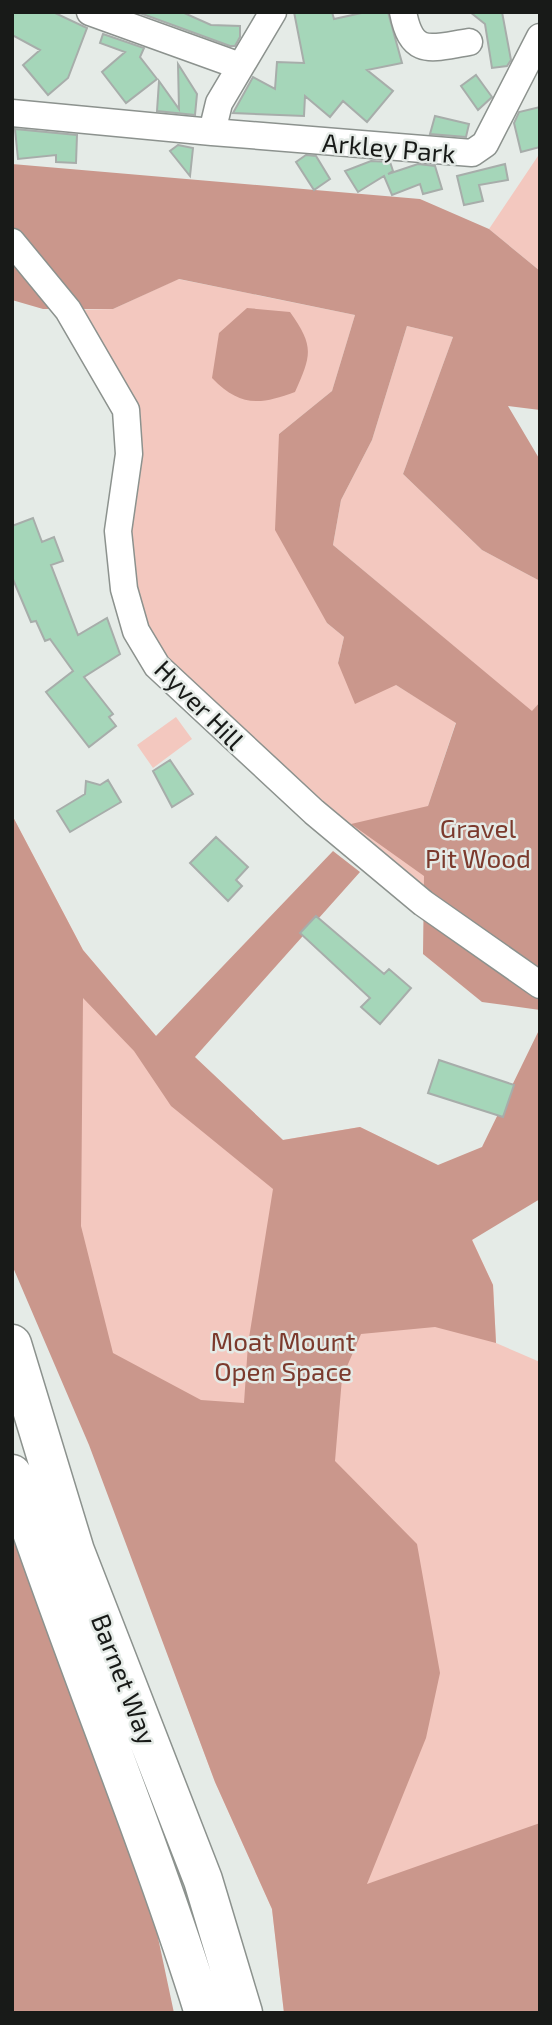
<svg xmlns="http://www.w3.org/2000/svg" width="552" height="2025" viewBox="0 0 552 2025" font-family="'Exo 2',sans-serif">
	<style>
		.green { fill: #f3c8bf }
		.forest { fill: #ca978c; fill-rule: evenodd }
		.building { fill: #a5d6b9; stroke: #a7adaa; stroke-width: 2 }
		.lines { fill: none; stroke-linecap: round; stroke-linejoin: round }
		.minor-casing { stroke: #8c928e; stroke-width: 29 }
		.highway-casing { stroke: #8c928e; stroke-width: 41 }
		.minor { stroke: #fff; stroke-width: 26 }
		.highway { stroke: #fff; stroke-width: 38 }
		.labels { text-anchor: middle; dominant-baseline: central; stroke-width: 5; stroke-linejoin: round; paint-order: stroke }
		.street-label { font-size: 26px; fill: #181a18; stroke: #e5ebe7 }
		.park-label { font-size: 26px; fill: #7b3a2d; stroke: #e5ebe7 }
	</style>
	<rect width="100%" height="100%" fill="#e5ebe7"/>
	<path class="green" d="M 540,153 L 540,271 L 489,229 Z
		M 178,279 L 355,315 L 332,391 L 279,434 L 327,623 L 344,637 L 338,663 L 396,685 L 456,722 L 428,806 L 423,903 L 183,693 L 124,589 L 126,410 L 68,310 L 113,309 Z
		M 407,326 L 453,337 L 403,474 L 482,550 L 540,581 L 540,702 L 532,712 L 333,545 L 341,500 L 372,440 Z
		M 176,717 L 192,739 L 153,768 L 137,745 Z
		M 12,815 L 83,950 L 156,1036 L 195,1058 L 283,1140 L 360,1127 L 438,1166 L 493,1285 L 496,1343 L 540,1362 L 540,2013 L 284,2013 L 272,1909 L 215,1782 L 91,1446 Z"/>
	<path class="forest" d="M 12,164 L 420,199 L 489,229 L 540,271 L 540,410 L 508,406 L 540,460 L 540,581 L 482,550 L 403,474 L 453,337 L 407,326 L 372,440 L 341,500 L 333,545 L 532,711 L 540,702 L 540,1010 L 482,1002 L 423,954 L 424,876 L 351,824 L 428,806 L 456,723 L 396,685 L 355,704 L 338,663 L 344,637 L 327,623 L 275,530 L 279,434 L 332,391 L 355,315 L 179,279 L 113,309 L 43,309 L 12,300 Z
		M 247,308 L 290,312 C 314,346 312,354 295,392 C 260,405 240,407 212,378 L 219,333 Z
		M 12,815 L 83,950 L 156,1036 L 333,851 L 360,872 L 195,1057 L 283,1140 L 360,1127 L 438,1165 L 482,1147 L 540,1028 L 540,1199 L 472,1240 L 493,1285 L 496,1343 L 435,1327 L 361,1334 L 342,1378 L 335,1461 L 417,1544 L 440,1673 L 426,1738 L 367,1884 L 540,1823 L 540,2013 L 284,2013 L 272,1909 L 215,1782 L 89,1445 L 12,1265 ZM 83,998 L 134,1051 L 171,1106 L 273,1189 L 248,1344 L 244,1403 L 201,1400 L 113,1353 L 81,1226 Z
		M 12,1535 L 153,1914 L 174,2013 L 12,2013 Z"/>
	<path class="building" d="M 12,12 L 53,12 L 87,28 L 68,78 L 48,95 L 23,65 L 40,50 L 12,35 Z
		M 137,12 L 182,12 L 211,25 L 240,26 L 240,37 L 235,46 L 230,46 Z
		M 294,12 L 332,12 L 334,19 L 366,12 L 388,12 L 402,63 L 367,70 L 393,91 L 367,122 L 343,101 L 330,117 L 305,96 L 304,116 L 233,113 L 253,77 L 275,89 L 277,62 L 304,63 Z
		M 470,12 L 502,12 L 511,60 L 507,66 L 492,68 L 485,24 Z
		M 103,34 L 144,48 L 140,57 L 157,79 L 126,103 L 102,72 L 125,52 L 100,43 Z
		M 178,64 L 197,94 L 195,115 L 157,111 L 159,81 L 179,109 Z
		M 476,75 L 492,97 L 478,110 L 461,86 Z
		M 540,107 L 540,147 L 521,152 L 514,123 L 519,112 Z
		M 435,116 L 469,124 L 466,137 L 430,134 Z
		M 15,129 L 77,135 L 76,163 L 56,162 L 56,155 L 18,159 Z
		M 178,145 L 193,148 L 190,176 L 170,151 Z
		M 306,155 L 316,156 L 330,179 L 314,190 L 296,162 Z
		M 371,161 L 390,162 L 393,171 L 388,174 L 418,164 L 435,166 L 442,189 L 423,194 L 420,184 L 392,195 L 384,176 L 358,192 L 345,171 Z
		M 505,164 L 508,180 L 479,185 L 483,201 L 464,205 L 457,176 Z
		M 33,518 L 42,542 L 54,537 L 63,561 L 51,565 L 78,635 L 107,618 L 120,654 L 84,677 L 113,714 L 109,717 L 116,726 L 89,747 L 46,692 L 73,671 L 50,639 L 45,641 L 36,621 L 31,622 L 12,577 L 12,526 Z
		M 170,760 L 193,794 L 172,807 L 153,771 Z
		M 108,780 L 121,802 L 70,832 L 57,811 L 85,794 L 86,781 L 100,785 Z
		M 216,837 L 248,867 L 236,880 L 242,886 L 228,901 L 190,863 Z
		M 316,916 L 384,974 L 389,969 L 411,988 L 380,1024 L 361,1007 L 370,998 L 300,933 Z
		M 439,1060 L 514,1085 L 503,1117 L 428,1093 Z"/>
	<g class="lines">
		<g class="minor-casing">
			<path id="minor" d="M 90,12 L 240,66
				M 403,12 C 412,58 431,48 469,42
				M 12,113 L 212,132 L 219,103 L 273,12
				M 212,132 L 472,153 L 485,144 L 540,37
				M 12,242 L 68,310 L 126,410 L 129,454 L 118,531 L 124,589 L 136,631 L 157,666 L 314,812 L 423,903 L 540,985"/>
		</g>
		<g class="highway-casing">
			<path id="highway" d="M 12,1344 L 75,1551 L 203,1880 L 243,2013
				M 12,1474 C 72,1655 147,1831 204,2013"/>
		</g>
		<use href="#minor" class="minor"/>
		<use href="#highway" class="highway"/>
	</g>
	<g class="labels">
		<g class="street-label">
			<text transform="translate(389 147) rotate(5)">Arkley Park</text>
			<text transform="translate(200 704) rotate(45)">Hyver Hill</text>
			<text transform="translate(125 1679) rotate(69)">Barnet Way</text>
		</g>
		<g class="park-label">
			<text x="478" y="827">Gravel<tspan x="478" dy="30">Pit Wood</tspan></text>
			<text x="283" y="1340">Moat Mount<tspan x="283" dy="30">Open Space</tspan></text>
		</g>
	</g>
	<rect width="552" height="2025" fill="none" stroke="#181a18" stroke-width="28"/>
</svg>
